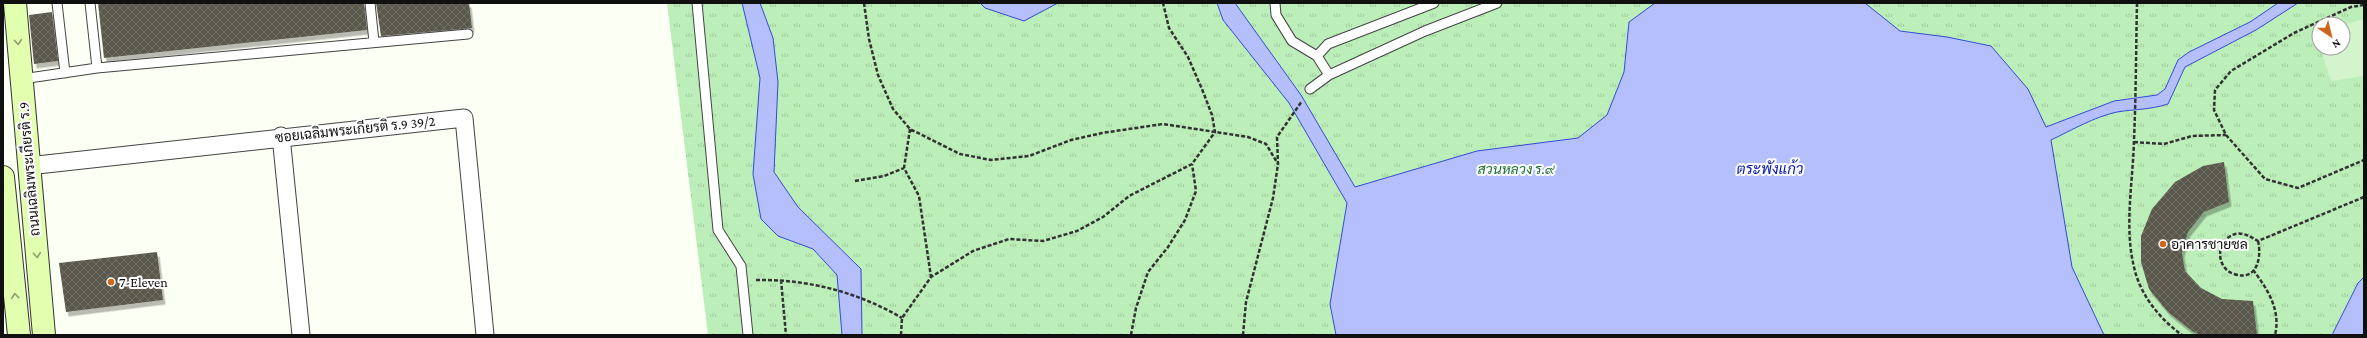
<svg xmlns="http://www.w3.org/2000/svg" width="2367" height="338" viewBox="0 0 2367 338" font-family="'Crimson Pro',Sarabun,serif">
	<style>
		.grass { fill: url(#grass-tufts); fill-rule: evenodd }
		.pitch { fill: #d3f4cc }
		.water { fill: #b4bffb; stroke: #354ad8 }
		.building { fill: url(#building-cross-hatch); filter: url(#shadow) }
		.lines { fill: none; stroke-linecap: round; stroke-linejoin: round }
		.service-casing { stroke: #434343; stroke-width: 11 }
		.minor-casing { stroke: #434343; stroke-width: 19 }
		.secondary-casing { stroke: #323232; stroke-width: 24 }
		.path { stroke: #323232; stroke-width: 2.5; stroke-dasharray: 4 2; stroke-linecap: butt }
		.service { stroke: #fff; stroke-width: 9 }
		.minor { stroke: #fff; stroke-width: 17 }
		.secondary { stroke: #e2ffaf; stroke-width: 22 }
		.oneway { stroke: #8e9f6f }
		.poi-dot { fill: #cd671c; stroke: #fff; stroke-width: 1.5 }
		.labels { text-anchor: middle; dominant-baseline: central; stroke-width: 4; stroke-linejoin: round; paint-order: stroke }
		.street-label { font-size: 14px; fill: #101010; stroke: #fff }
		.park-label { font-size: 14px; font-style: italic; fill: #1a6f30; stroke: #fff }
		.poi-label { font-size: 14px; fill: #101010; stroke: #fff; text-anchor: start }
		.water-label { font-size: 15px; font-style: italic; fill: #0e1dae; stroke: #fff }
	</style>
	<defs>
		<pattern id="grass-tufts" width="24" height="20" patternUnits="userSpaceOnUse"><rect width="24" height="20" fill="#bceeb9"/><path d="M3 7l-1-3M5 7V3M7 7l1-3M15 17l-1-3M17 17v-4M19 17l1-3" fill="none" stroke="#a1cb9e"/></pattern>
		<pattern id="building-cross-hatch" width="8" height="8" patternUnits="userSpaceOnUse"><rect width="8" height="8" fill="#5a584c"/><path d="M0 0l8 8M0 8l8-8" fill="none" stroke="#717067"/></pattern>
		<filter id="shadow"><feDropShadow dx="2.5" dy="4.5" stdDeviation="0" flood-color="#0004"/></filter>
	</defs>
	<rect width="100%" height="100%" fill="#fcfff4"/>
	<path class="grass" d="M 667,3 L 2364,3 L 2364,335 L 708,335 ZM 2319,24 L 2343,24 L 2343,48 L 2319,48 Z"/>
	<path class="pitch" d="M 2364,19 L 2364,76 L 2331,81 L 2320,48 L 2343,48 L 2343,25 Z"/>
	<path class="water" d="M 742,3 L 760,3 L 773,38 L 778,82 L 774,172 L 798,207 L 861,269 L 862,335 L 842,335 L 837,275 L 813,249 L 778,236 L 761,219 L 753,174 L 760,78 Z
		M 980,3 L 1058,3 L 1024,21 L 985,8 Z
		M 1217,3 L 1235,3 L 1301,95 L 1355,187 L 1477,151 L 1578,138 L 1607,115 L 1624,72 L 1629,22 L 1655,3 L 1865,3 L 1900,31 L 1947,37 L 1991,46 L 2028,89 L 2046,127 L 2114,101 L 2157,95 L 2165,89 L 2178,60 L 2189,52 L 2250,22 L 2278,3 L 2298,3 L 2256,30 L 2185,67 L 2168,104 C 2149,110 2135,109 2117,112 C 2094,117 2072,130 2051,140 L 2072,267 L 2104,335 L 1336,335 L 1330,304 L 1347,203 L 1289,103 L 1223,20 Z
		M 2364,277 L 2364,335 L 2332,335 L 2358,283 Z"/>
	<path class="building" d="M 98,3 L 364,3 L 367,30 L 104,58 Z
		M 376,3 L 469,3 L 472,28 L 381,36 Z
		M 52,12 L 58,61 L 34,64 L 29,15 Z
		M 2224,162 L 2229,202 L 2204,212 L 2188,232 L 2182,253 L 2185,271 L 2201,288 L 2222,299 L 2253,301 L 2257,335 L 2200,335 L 2192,331 L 2168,312 L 2149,289 L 2141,262 L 2141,236 L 2152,209 L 2175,182 L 2203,166 Z
		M 157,252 L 163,300 L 66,312 L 59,263 Z"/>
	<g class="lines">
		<g class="service-casing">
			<path id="service" d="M 57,3 L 65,73
				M 90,3 L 97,68
				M 370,3 L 374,42
				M 697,3 L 718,230 L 741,266 L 748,335
				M 1275,3 L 1276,15 L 1292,41 L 1317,56 L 1329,75 L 1310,89
				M 1317,56 L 1328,44 L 1434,3
				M 1329,75 L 1425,31 L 1497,3
				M 22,79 L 97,68 L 468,34"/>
		</g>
		<g class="minor-casing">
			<path id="minor" d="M 281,136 L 301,335
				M 28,166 L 464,118 L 485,335"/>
		</g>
		<g class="secondary-casing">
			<path id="secondary" d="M 15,3 L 44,335
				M 3,177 L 19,335"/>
		</g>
		<path class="path" d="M 864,3 L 869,39 L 878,75 L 893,109 L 910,129 L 960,154 L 991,160 L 1029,156 L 1071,140 L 1102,133 L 1163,124 L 1248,137 L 1266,144 L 1278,164
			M 2137,3 C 2136,49 2136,94 2134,140 C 2133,182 2124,226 2134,267 C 2140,295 2160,319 2182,335
			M 2364,5 L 2351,7 L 2294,33 L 2231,71 L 2215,90 L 2214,110 L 2226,135 L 2265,179 L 2298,188 L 2364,160
			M 910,129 L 904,168 L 919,196 L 931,277
			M 2134,142 L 2164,144 L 2192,136 L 2226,135
			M 855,181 L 884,176 L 904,168
			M 2258,241 C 2262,257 2257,282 2234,274 C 2218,269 2215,246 2229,237 C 2239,230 2248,235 2258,241 L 2364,197
			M 2253,270 C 2268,289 2281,311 2275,335
			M 756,280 C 807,279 858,292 902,318
			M 781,280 L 786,335
			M 901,335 L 902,318 L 931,277 L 973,251 L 1009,239 L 1043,241 L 1077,231 L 1103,217 L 1129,196 L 1192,164 L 1215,132 L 1212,115 L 1202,89 L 1188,57 L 1169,28 L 1163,3
			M 1131,335 L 1136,308 L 1148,272 L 1168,247 L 1185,220 L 1196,191 L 1192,164
			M 1243,335 L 1246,302 L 1273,198 L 1278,164 L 1277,137 L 1302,101"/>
		<use href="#service" class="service"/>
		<use href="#minor" class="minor"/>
		<use href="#secondary" class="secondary"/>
	</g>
	<defs><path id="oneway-chevron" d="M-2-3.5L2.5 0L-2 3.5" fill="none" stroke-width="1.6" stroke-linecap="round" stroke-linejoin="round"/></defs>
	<g class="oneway">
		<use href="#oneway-chevron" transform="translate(18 42) rotate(85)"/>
		<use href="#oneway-chevron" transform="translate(37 255) rotate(85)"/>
		<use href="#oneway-chevron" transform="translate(15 296) rotate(-96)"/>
	</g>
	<g class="poi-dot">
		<circle cx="2163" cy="244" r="4"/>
		<circle cx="111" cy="282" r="4"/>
	</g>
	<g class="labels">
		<g class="street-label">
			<text transform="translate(355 129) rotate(-6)">ซอยเฉลิมพระเกียรติ ร.9 39/2</text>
			<text transform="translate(29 169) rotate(-95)">ถนนเฉลิมพระเกียรติ ร.9</text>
		</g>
		<g class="park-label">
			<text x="1516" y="169">สวนหลวง ร.๙</text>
		</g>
		<g class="poi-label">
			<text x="2171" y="244">อาคารชายชล</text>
			<text x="119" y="282">7-Eleven</text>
		</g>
		<g class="water-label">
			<text x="1770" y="169">ตระพังแก้ว</text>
		</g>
	</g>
	<rect width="2367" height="338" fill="none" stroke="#101010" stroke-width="8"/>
	<g transform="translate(2331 36) rotate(145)"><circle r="19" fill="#ffffff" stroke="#9f9f9f"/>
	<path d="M0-3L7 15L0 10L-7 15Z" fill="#cd671c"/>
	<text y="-6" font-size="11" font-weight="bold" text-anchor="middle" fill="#101010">N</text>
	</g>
</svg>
